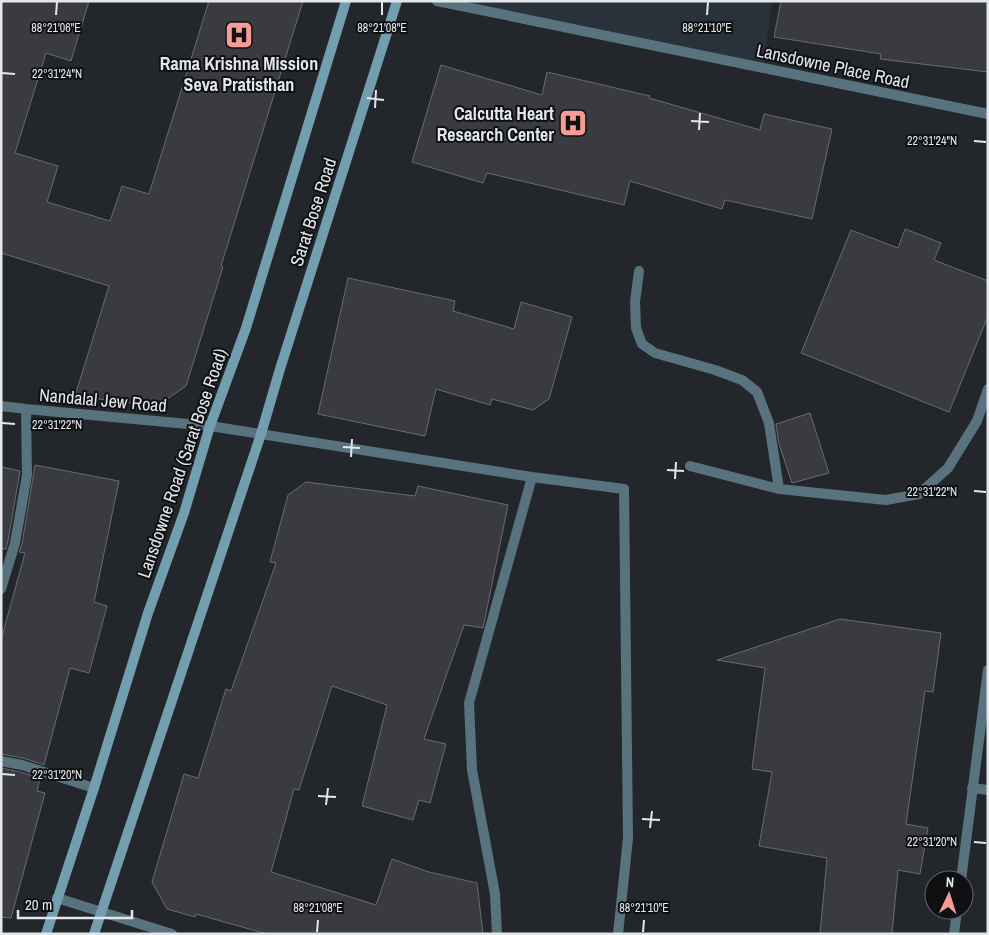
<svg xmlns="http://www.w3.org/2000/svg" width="989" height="935" viewBox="0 0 989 935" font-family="'Archivo Narrow',sans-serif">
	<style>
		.built { fill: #29313a }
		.building { fill: #3a3b41; stroke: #696b71 }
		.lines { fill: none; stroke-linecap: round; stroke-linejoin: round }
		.service { stroke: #58737e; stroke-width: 10 }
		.minor { stroke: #58737e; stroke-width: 10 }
		.secondary { stroke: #729eb0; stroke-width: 10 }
		.ticks { fill: none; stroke: #e4e7ea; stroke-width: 2 }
		.labels { text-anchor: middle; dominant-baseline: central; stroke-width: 4; stroke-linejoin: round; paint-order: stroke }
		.poi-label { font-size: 18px; font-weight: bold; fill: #e4e7ea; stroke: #0e1012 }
		.street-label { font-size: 18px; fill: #e4e7ea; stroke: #0e1012 }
		.ticks-label { font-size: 12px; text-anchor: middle; fill: #e4e7ea; stroke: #0e1012; stroke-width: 4; stroke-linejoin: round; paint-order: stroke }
	</style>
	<rect width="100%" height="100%" fill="#23272c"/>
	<path class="built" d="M 435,1 L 772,1 L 763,72 Z"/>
	<path class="building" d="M 1,1 L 89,1 L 71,61 L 46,53 L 15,153 L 58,166 L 47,202 L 110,221 L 122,186 L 149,194 L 209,1 L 303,1 L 221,266 L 223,267 L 186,386 L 157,406 L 75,396 L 109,286 L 1,253 Z
		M 781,1 L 988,1 L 988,72 L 880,59 L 881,54 L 774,37 Z
		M 441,65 L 542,95 L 547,72 L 650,96 L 649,98 L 760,130 L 764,114 L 832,129 L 812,219 L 725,200 L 722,209 L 630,181 L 624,205 L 487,173 L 483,183 L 412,162 Z
		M 905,229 L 941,243 L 934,260 L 988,281 L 988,316 L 949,412 L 801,353 L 851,230 L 898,248 Z
		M 348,278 L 455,301 L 453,311 L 514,329 L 521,302 L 572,317 L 549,399 L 533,410 L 492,399 L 490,405 L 436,389 L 425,436 L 318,414 Z
		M 810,413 L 829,473 L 792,483 L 779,444 L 776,424 Z
		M 35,465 L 119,481 L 94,602 L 107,606 L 89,673 L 70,668 L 44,765 L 23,758 L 1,754 L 1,640 L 25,553 L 19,552 L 22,544 Z
		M 1,467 L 20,471 L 8,541 L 6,549 L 1,549 Z
		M 306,482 L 415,496 L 418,486 L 508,505 L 483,628 L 464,625 L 424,739 L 446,744 L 430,803 L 419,800 L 413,820 L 362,806 L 387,705 L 332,686 L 299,790 L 294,789 L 271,872 L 376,905 L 392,859 L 429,872 L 477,883 L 483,934 L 267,934 L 196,914 L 195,917 L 167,909 L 152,882 L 184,774 L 198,778 L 226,689 L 231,691 L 276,563 L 270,562 L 288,495 Z
		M 840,619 L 941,633 L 933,692 L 925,691 L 906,824 L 928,828 L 920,874 L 898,870 L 892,934 L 820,934 L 827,858 L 759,846 L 772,772 L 752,769 L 765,668 L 717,660 Z
		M 1,768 L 20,772 L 40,778 L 37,791 L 45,793 L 11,918 L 1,917 Z"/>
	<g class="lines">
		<path class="service" d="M 639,271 L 635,302 L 636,328 L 642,344 L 655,353 L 715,370 L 742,380 L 757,392 L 769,423 L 779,489"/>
		<path class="minor" d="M 437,1 L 988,114
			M 1,406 L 26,409 L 210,426 L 532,477 L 624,489 L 628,838 L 618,934
			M 690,466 L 779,489 L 886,500 L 919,494 L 948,468 L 977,421 L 988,389
			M 1,589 L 15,543 L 27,475 L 26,409
			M 1,761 L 22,765 L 94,788
			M 972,788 L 988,790
			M 961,880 L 988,670
			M 57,898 L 172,934
			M 497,934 L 495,894 L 472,770 L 469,703 L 532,477
			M 954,934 L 957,910"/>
		<path class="secondary" d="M 46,934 L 94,788 L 148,613 L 184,513 L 210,426 L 246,328 L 346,1
			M 94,934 L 261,434 L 280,369 L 397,1"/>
	</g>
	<path class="ticks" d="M 56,15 L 57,2M 382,15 L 382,2M 707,15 L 708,2M 2,73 L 15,74M 367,98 L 384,100M 375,108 L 376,90M 691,121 L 709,122M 699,130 L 700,113M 974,141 L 986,142M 2,423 L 15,424M 343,447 L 360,448M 351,457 L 352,439M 667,470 L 684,471M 675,479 L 676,462M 974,491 L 986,492M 2,774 L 15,775M 318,796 L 336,797M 326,805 L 328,788M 642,819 L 660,820M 650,828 L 652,811M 974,842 L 986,843M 317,932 L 318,920M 643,932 L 644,920"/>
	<defs>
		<g id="hospital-square" transform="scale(1.4375)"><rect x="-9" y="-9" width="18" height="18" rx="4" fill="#f59c94" stroke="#0e1012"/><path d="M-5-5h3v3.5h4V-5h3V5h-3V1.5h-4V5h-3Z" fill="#111"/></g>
	</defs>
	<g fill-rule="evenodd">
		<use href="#hospital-square" x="239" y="35"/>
		<use href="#hospital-square" x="573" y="123"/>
	</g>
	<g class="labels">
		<g class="poi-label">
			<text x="239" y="63">Rama Krishna Mission<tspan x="239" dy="21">Seva Pratisthan</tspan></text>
			<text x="554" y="113" text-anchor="end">Calcutta Heart<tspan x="554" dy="21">Research Center</tspan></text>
		</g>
		<g class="street-label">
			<text transform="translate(833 66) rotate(12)">Lansdowne Place Road</text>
			<text transform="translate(313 212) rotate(-72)">Sarat Bose Road</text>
			<text transform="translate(103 400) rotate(5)">Nandalal Jew Road</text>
			<text transform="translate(182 463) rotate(-71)">Lansdowne Road (Sarat Bose Road)</text>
		</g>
	</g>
	<g class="ticks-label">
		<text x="56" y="32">88°21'06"E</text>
		<text x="382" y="32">88°21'08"E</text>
		<text x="707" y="32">88°21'10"E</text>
		<text x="57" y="78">22°31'24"N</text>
		<text x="932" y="145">22°31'24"N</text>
		<text x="57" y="429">22°31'22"N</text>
		<text x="932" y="496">22°31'22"N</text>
		<text x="57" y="779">22°31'20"N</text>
		<text x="932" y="846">22°31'20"N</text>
		<text x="318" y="912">88°21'08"E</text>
		<text x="644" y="912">88°21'10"E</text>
	</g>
	<rect width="989" height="935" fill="none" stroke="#e4e7ea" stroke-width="5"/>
	<g transform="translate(949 895) rotate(4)"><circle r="24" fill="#0e1012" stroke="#646668"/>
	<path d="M0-4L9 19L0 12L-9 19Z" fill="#f59c94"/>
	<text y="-8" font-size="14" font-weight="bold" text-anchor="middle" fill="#e4e7ea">N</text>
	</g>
	<path d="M18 910v8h114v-8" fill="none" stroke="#e4e7ea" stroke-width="2.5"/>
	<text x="25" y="910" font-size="15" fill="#e4e7ea" stroke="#0e1012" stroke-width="4" paint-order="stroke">20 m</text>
</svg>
